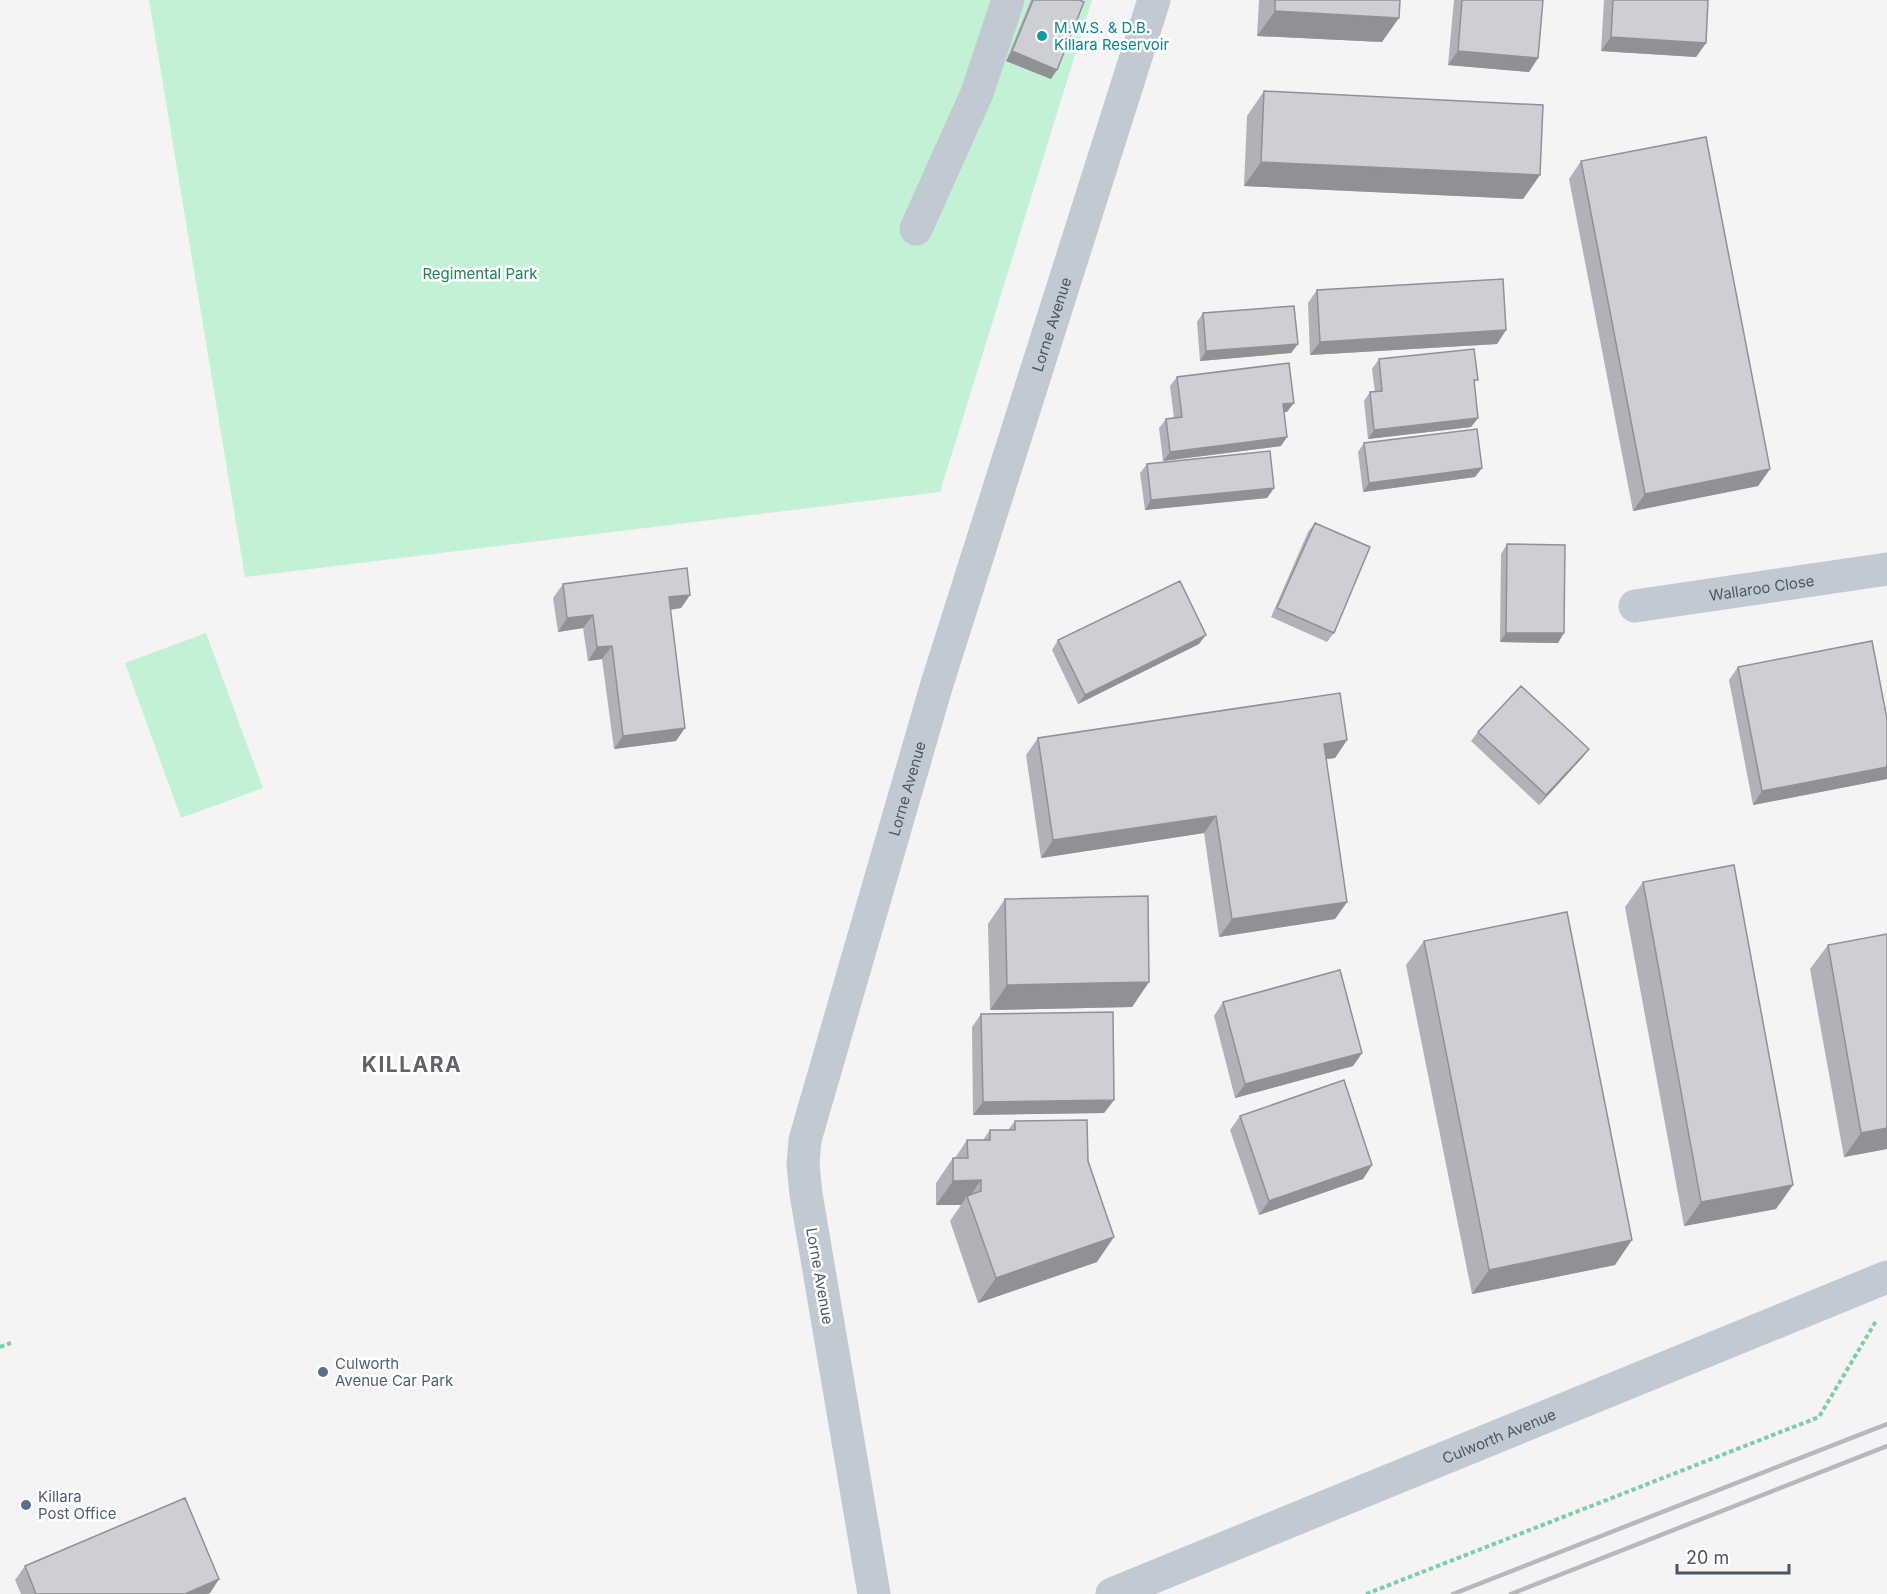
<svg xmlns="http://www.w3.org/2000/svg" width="1887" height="1594" viewBox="0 0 1887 1594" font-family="Inter,sans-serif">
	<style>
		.green { fill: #c3f1d5 }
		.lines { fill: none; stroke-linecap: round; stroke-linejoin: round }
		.path { stroke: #7ad0a6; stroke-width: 4; stroke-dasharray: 4.5 3; stroke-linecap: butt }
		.minor { stroke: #c1cad2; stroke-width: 33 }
		.rail { stroke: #b5b8bd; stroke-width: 4.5 }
		.wall { fill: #b0b2b7 }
		.shaded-wall { fill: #909195 }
		.building { fill: #cdcfd5; stroke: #909195; stroke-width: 1.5 }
		.culture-dot { fill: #0f9aa8; stroke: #fff; stroke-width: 2 }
		.service-dot { fill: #5c6f8a; stroke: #fff; stroke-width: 2 }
		.labels { text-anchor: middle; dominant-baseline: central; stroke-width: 5; stroke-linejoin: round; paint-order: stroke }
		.culture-label { font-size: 15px; fill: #0d838f; stroke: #fff; text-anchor: start }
		.park-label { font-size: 15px; fill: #17864f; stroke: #fff }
		.street-label { font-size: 15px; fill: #4a5661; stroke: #fff }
		.service-label { font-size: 15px; fill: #4e5e75; stroke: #fff; text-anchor: start }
		.district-label { font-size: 21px; font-weight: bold; letter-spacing: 1.5px; fill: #5f6368; stroke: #fff }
	</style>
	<rect width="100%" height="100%" fill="#f5f3f3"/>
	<path class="green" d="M 149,0 L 1092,0 L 940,492 L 245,577 Z
		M 206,633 L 263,788 L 181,818 L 125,663 Z"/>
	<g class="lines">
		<path class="path" d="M 0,1347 L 11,1343
			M 1366,1594 L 1819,1417 L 1876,1321"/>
		<g class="minor">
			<path d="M 916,229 L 977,93 L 1008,0"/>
			<path id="s1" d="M 1635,606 L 1887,569"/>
			<path id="s2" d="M 874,1594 L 806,1194 L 803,1164 L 805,1140 L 936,687 L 1154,0"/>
			<path id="s3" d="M 1112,1594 L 1887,1277"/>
		</g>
		<path class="rail" d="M 1453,1594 L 1887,1424
			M 1511,1594 L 1887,1446"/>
	</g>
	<path class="wall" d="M 1031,0 L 1079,0 L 1051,79 L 1006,61 Z
		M 1259,0 L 1400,0 L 1382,42 L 1257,36 Z
		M 1454,0 L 1543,0 L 1538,58 L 1529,72 L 1448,65 Z
		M 1604,0 L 1708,0 L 1706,43 L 1696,57 L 1601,51 Z
		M 1264,91 L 1540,175 L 1523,199 L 1244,186 L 1247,116 Z
		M 1581,161 L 1770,469 L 1758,486 L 1633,511 L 1569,179 Z
		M 1317,290 L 1506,330 L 1497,344 L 1310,355 L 1308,303 Z
		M 1203,313 L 1298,344 L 1291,353 L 1200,361 L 1197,322 Z
		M 1379,359 L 1474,385 L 1478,418 L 1471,427 L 1368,439 L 1364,401 L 1370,392 L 1375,392 L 1372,369 Z
		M 1177,377 L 1287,412 L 1284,412 L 1281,446 L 1163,461 L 1159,428 L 1166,419 L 1174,418 L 1170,386 Z
		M 1364,443 L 1482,468 L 1475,477 L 1363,492 L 1358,452 Z
		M 1147,464 L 1274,488 L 1267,498 L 1145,510 L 1140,473 Z
		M 1315,523 L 1334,633 L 1327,642 L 1271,617 L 1308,532 Z
		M 1507,544 L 1558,643 L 1500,642 L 1501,554 Z
		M 563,584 L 690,595 L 681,608 L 670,610 L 676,741 L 614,749 L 602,659 L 588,661 L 583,628 L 558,632 L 553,598 Z
		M 1058,640 L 1199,644 L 1078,704 L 1052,650 Z
		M 1738,667 L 1887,779 L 1753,805 L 1729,680 Z
		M 1478,732 L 1589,749 L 1582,758 L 1539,805 L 1471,741 Z
		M 1038,738 L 1347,740 L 1335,758 L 1326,759 L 1347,902 L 1335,919 L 1219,937 L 1204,833 L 1041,858 L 1026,755 Z
		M 1643,882 L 1776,1209 L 1684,1226 L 1625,907 Z
		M 1005,899 L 1149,982 L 1132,1007 L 990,1010 L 988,924 Z
		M 1887,934 L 1887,1149 L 1844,1157 L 1810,969 L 1828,945 Z
		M 1424,941 L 1615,1265 L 1472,1294 L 1406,965 Z
		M 1223,1002 L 1362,1053 L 1353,1066 L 1235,1098 L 1214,1016 Z
		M 981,1014 L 1114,1100 L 1104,1113 L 973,1115 L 972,1027 Z
		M 1240,1116 L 1372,1165 L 1363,1179 L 1259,1215 L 1230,1130 Z
		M 1015,1121 L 1088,1161 L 1097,1262 L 978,1303 L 950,1221 L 961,1205 L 936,1205 L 936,1183 L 953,1158 L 955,1158 L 967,1140 L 983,1140 L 990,1130 L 1008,1130 Z
		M 25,1566 L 219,1579 L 210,1593 L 207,1594 L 21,1594 L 15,1580 Z"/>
	<path class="shaded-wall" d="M 1275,11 L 1399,18 L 1382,42 L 1257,36 Z
		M 1611,37 L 1706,43 L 1696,57 L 1601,51 Z
		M 1012,51 L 1057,70 L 1051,79 L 1006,61 Z
		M 1458,51 L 1538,58 L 1529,72 L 1448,65 Z
		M 1261,162 L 1540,175 L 1523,199 L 1244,186 Z
		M 1506,330 L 1497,344 L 1310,355 L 1320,342 Z
		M 1298,344 L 1291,353 L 1200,361 L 1206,351 Z
		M 1294,403 L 1287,412 L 1277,413 L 1283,404 Z
		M 1478,418 L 1471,427 L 1368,439 L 1374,430 Z
		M 1287,437 L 1281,446 L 1163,461 L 1170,452 Z
		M 1482,468 L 1475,477 L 1363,492 L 1369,483 Z
		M 1770,469 L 1758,486 L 1633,511 L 1645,494 Z
		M 1274,488 L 1267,498 L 1145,510 L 1151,500 Z
		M 690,595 L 681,608 L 659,611 L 669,597 Z
		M 593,615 L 583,628 L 558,632 L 567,618 Z
		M 1506,633 L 1564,633 L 1558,643 L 1500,642 Z
		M 1206,635 L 1199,644 L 1078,704 L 1085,695 Z
		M 612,646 L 602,659 L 588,661 L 597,647 Z
		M 685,728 L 676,741 L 614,749 L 623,736 Z
		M 1347,740 L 1335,758 L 1312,761 L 1324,744 Z
		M 1589,749 L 1582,758 L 1539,805 L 1546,795 Z
		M 1887,767 L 1887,779 L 1753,805 L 1762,791 Z
		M 1216,816 L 1204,833 L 1041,858 L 1053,840 Z
		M 1347,902 L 1335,919 L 1219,937 L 1232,919 Z
		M 1149,982 L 1132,1007 L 990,1010 L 1007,985 Z
		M 1362,1053 L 1353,1066 L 1235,1098 L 1245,1084 Z
		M 1114,1100 L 1104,1113 L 973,1115 L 983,1102 Z
		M 1887,1128 L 1887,1149 L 1844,1157 L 1861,1133 Z
		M 1372,1165 L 1363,1179 L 1259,1215 L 1269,1201 Z
		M 981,1180 L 968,1199 L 967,1196 L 961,1205 L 936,1205 L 953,1181 Z
		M 1793,1185 L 1776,1209 L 1684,1226 L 1701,1202 Z
		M 1114,1237 L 1097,1262 L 978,1303 L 996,1278 Z
		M 1632,1240 L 1615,1265 L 1472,1294 L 1489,1270 Z
		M 219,1579 L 210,1593 L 207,1594 L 185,1594 Z"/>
	<path class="building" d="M 1033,0 L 1079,0 L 1084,2 L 1057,70 L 1012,51 Z
		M 1275,0 L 1400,0 L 1399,18 L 1275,11 Z
		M 1462,0 L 1543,0 L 1538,58 L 1458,51 Z
		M 1613,0 L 1708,0 L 1706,43 L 1611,37 Z
		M 1264,91 L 1543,105 L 1540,175 L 1261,162 Z
		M 1706,137 L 1770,469 L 1645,494 L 1581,161 Z
		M 1503,279 L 1506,330 L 1320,342 L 1317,290 Z
		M 1294,306 L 1298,344 L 1206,351 L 1203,313 Z
		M 1474,349 L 1478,380 L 1474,380 L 1478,418 L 1374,430 L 1370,392 L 1382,391 L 1379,359 Z
		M 1289,363 L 1294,403 L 1283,404 L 1287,437 L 1170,452 L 1166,419 L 1182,417 L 1177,377 Z
		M 1477,429 L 1482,468 L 1369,483 L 1364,443 Z
		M 1270,451 L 1274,488 L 1151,500 L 1147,464 Z
		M 1315,523 L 1370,547 L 1334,633 L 1277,608 Z
		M 1507,544 L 1565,545 L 1564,633 L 1506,633 Z
		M 687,568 L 690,595 L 669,597 L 685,728 L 623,736 L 612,646 L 597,647 L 593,615 L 567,618 L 563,584 Z
		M 1180,581 L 1206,635 L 1085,695 L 1058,640 Z
		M 1872,641 L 1887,719 L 1887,767 L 1762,791 L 1738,667 Z
		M 1521,686 L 1589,749 L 1546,795 L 1478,732 Z
		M 1340,693 L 1347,740 L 1324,744 L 1347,902 L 1232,919 L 1216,816 L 1053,840 L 1038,738 Z
		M 1734,865 L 1793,1185 L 1701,1202 L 1643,882 Z
		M 1148,896 L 1149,982 L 1007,985 L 1005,899 Z
		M 1567,912 L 1632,1240 L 1489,1270 L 1424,941 Z
		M 1887,934 L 1887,1128 L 1861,1133 L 1828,945 Z
		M 1340,970 L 1362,1053 L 1245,1084 L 1223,1002 Z
		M 1113,1012 L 1114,1100 L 983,1102 L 981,1014 Z
		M 1344,1080 L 1372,1165 L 1269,1201 L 1240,1116 Z
		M 1087,1120 L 1088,1161 L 1114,1237 L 996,1278 L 967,1196 L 981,1191 L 981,1180 L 953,1181 L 953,1158 L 968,1158 L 967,1140 L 990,1140 L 990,1130 L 1015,1130 L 1015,1121 Z
		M 185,1498 L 219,1579 L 185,1594 L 36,1594 L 25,1566 Z"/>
	<circle class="culture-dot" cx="1042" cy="36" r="6"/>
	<g class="service-dot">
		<circle cx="323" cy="1372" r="6"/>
		<circle cx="26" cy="1505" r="6"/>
	</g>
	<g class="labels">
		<g class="culture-label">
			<text x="1054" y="27">M.W.S. &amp; D.B.<tspan x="1054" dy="17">Killara Reservoir</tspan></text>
		</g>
		<g class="park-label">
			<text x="480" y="273">Regimental Park</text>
		</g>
		<g class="street-label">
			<text stroke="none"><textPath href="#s2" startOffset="1312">Lorne Avenue</textPath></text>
			<text stroke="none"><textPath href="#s1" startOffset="128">Wallaroo Close</textPath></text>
			<text stroke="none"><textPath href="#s2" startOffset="826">Lorne Avenue</textPath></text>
			<text transform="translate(820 1276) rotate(80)">Lorne Avenue</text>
			<text stroke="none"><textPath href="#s3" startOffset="418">Culworth Avenue</textPath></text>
		</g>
		<g class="service-label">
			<text x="335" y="1363">Culworth<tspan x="335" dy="17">Avenue Car Park</tspan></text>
			<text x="38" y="1496">Killara<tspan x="38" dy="17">Post Office</tspan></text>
		</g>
		<g class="district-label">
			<text x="412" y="1064">KILLARA</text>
		</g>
	</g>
	<path d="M1677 1564v9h112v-9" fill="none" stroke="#4a5661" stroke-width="3"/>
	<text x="1686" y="1564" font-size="18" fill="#4a5661" stroke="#ffffff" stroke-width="4.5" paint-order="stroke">20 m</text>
</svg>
